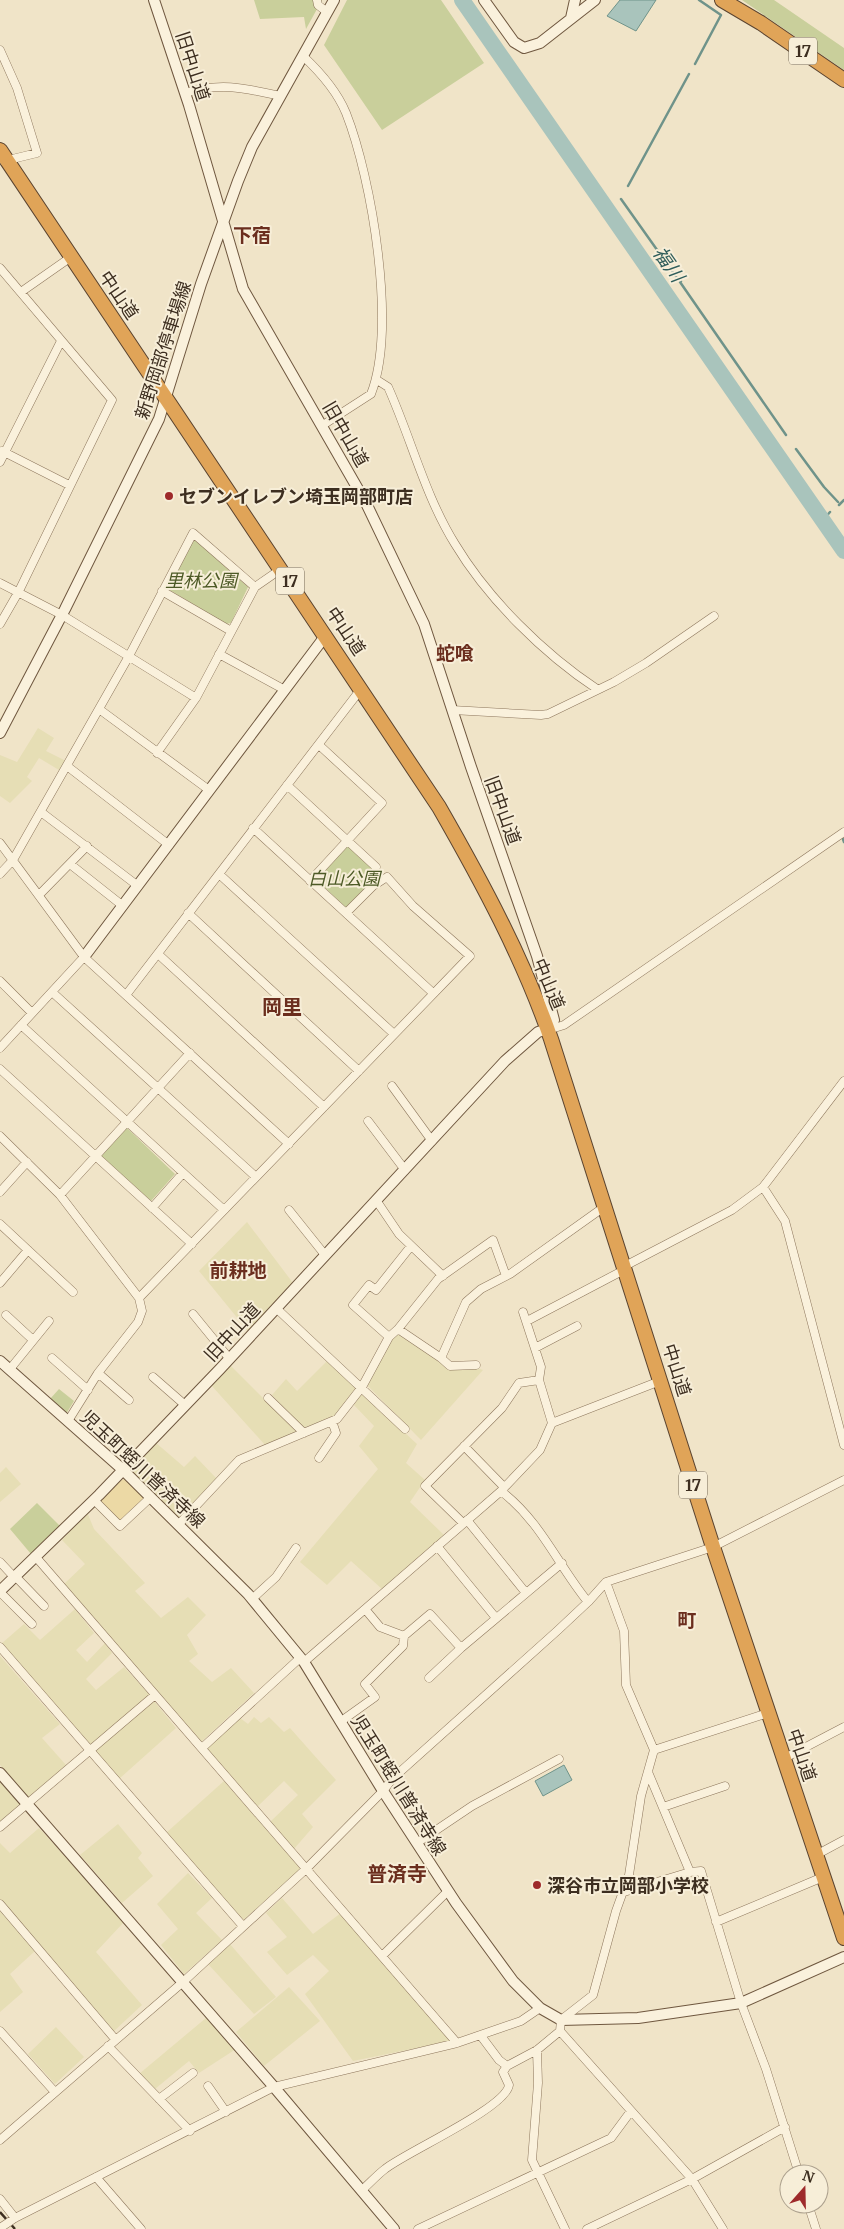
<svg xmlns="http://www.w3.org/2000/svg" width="844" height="2229" viewBox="0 0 844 2229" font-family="Merriweather,'Noto Sans JP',serif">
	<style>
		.farmland { fill: #e6deb5 }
		.green { fill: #c9cf9b }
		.sand { fill: #ecd9a5 }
		.water { fill: #a9c4bc; stroke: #6f938a }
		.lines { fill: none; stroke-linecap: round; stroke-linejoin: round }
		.stream { stroke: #6f938a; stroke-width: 2.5 }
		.river { stroke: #a9c4bc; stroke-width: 16 }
		.street-casing { stroke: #8d765c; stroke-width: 9 }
		.secondary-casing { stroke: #6f573f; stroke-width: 12 }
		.highway-casing { stroke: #5b4430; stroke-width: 16 }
		.street { stroke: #faf1dc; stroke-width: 8 }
		.secondary { stroke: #faf1dc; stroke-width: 10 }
		.highway { stroke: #e0a458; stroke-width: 14 }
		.rail { stroke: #3d2e20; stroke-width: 2.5; stroke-dasharray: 9 9; stroke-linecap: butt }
		.poi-dot { fill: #9e2a2b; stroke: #f7eed8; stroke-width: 2 }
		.labels { text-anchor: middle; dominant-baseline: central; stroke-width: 4; stroke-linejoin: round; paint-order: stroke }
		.shield { fill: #f7eed8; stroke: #756857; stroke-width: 1 }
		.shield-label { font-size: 16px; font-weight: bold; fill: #3d2e20 }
		.street-label { font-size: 18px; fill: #3d2e20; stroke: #f7eed8 }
		.poi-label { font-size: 18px; font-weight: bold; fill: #3d2e20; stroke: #f7eed8; text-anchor: start }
		.park-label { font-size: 18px; font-style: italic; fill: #4d5a26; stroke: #f7eed8 }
		.neighbourhood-label { font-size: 19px; font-weight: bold; fill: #6b2e1e; stroke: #f7eed8 }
		.water-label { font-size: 19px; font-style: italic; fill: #2f5d5a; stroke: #f7eed8 }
		.quarter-label { font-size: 20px; font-weight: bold; fill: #6b2e1e; stroke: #f7eed8 }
	</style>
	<rect width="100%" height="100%" fill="#f0e4c8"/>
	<path class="farmland" d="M 38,728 L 54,738 L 46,751 L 66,761 L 59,770 L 39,758 L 27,777 L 32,781 L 10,803 L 0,796 L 0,755 L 17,762 Z
		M 247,1222 L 293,1283 L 248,1331 L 199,1271 Z
		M 398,1333 L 439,1360 L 448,1370 L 477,1368 L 483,1370 L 421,1440 L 367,1385 L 391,1339 Z
		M 328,1360 L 357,1388 L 333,1417 L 303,1428 L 272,1395 L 286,1379 L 297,1391 Z
		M 230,1365 L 297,1432 L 266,1446 L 211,1385 Z
		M 362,1393 L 417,1444 L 406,1463 L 425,1480 L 410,1502 L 444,1535 L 382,1589 L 351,1561 L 327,1585 L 300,1562 L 378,1469 L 359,1446 L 374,1426 L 354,1405 Z
		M 155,1442 L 184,1467 L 195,1456 L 217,1479 L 178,1520 L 129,1472 Z
		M 6,1467 L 21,1484 L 0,1502 L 0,1473 Z
		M 87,1512 L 94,1529 L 145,1583 L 135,1591 L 161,1618 L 188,1597 L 206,1615 L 187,1635 L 198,1654 L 189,1661 L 212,1682 L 231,1668 L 254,1693 L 200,1743 L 63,1585 L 85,1564 L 62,1540 Z
		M 75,1609 L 94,1633 L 76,1650 L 87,1662 L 105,1643 L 112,1653 L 86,1679 L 96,1690 L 124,1667 L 150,1695 L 90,1747 L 1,1644 L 24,1624 L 40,1640 Z
		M 0,1656 L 60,1724 L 42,1738 L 66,1765 L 28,1798 L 0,1765 Z
		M 154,1701 L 176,1728 L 119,1779 L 95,1751 Z
		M 254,1717 L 261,1723 L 269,1717 L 284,1732 L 290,1728 L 336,1780 L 302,1814 L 313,1827 L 294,1849 L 270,1822 L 298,1795 L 284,1781 L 257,1807 L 206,1749 L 240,1718 L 248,1724 Z
		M 0,1781 L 20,1804 L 0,1823 Z
		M 224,1781 L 301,1869 L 242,1921 L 166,1833 Z
		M 118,1824 L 142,1853 L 138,1858 L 153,1876 L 122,1903 L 80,1855 Z
		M 39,1828 L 124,1922 L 96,1952 L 142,2005 L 113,2032 L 0,1899 L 0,1843 L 10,1853 Z
		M 188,1873 L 212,1898 L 196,1913 L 222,1940 L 184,1974 L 161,1945 L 178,1929 L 157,1904 Z
		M 282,1898 L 313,1934 L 341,1913 L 451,2041 L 353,2061 L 305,1994 L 329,1971 L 313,1955 L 287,1975 L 267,1952 L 287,1937 L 266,1913 Z
		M 0,1909 L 35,1951 L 10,1974 L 23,1992 L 0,2012 Z
		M 229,1943 L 276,1997 L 254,2014 L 208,1964 Z
		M 289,1987 L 320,2021 L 264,2066 L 236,2032 Z
		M 206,2018 L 236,2049 L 199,2073 L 189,2061 L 155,2089 L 139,2074 Z
		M 56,2027 L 84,2057 L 55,2084 L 28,2054 Z"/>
	<path class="green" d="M 254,0 L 322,0 L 306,29 L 304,17 L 260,19 Z
		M 347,0 L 441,0 L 484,63 L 382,130 L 324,45 Z
		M 742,0 L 774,0 L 844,48 L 844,70 Z
		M 194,539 L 248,587 L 231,623 L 226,624 L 168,589 Z
		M 347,845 L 367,861 L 374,870 L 366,877 L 370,882 L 348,908 L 345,907 L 316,879 Z
		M 127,1128 L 175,1174 L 151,1201 L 101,1156 Z
		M 59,1389 L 74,1401 L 66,1414 L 50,1399 Z
		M 37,1503 L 60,1526 L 31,1554 L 10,1529 Z"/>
	<path class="sand" d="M 125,1479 L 144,1498 L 119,1521 L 99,1502 L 119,1481 Z"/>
	<path class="water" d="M 620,0 L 656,0 L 636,31 L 607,16 Z
		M 564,1765 L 572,1780 L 543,1796 L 535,1781 Z"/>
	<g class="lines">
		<path class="stream" d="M 695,64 L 721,15 L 699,0
			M 628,186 L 689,74
			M 621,199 L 677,278 L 681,281 L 680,282 L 786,435
			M 796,449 L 824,487 L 838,502
			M 839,505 L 844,500
			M 823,520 L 830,512
			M 843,839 L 844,842"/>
		<path class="river" d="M 462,0 L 844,551"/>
		<g class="street-casing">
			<path id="street" d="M 317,0 L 318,5 L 327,12
				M 0,50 L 17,88 L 37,153 L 4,161
				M 303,56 C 320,72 337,91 346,113 C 372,179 397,328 371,394 L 323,425
				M 185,93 C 221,82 244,88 280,96
				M 0,268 L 112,400 L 19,591 L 0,624
				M 21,292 L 71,257
				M 377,380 L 388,387 C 411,438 425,496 455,544 C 488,599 544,654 597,689
				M 2,451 L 69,485
				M 0,462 L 61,341
				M 0,583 L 62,615 L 196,698
				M 162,591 L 231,631
				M 219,654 L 285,690
				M 99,709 L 209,790
				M 452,710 L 541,715 L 548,714 L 614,682 L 646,663 L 714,616
				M 157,753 L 196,698 L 255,587 L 281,569
				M 67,766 L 169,845
				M 287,785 L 376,867
				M 41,812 L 138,886
				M 253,828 L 433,993
				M 0,843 L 84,957 L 289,1144
				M 70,864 L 123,906
				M 0,874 L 13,860 L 129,656 L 193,533 L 255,587
				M 219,874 L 394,1034
				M 310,881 L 382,803 L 319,745
				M 39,895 L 87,846
				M 188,913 L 359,1071
				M 158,954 L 324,1107
				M 0,981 L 32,1013
				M 52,992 L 256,1177
				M 126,995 L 361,689
				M 21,1025 L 224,1210
				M 548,1030 L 564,1025 L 844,832
				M 0,1048 L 84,957
				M 0,1069 L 192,1244
				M 392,1086 L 432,1141
				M 368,1121 L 405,1170
				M 0,1136 L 60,1195 L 139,1298 L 142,1311 L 138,1322 L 98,1373 L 68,1421
				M 763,1187 L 785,1221 L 844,1445
				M 0,1192 L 27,1162
				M 60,1195 L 190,1053
				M 376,1200 L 399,1234 L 443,1276
				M 152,1208 L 183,1173
				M 289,1210 L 325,1255
				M 0,1224 L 73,1292
				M 623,1267 L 732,1210 L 763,1187 L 844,1081
				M 506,1276 L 493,1240 L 438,1279 L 398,1329 L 441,1358 L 466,1302 L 481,1289 L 510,1274 L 604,1207
				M 0,1283 L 28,1250
				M 139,1298 L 470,956 L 413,906 L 387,877 L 373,886 L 346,913
				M 276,1308 L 405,1429
				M 523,1312 L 541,1367 L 539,1380
				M 193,1314 L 229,1358
				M 6,1315 L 33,1340
				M 527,1321 L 624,1270
				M 389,1337 L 353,1305 L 369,1285 L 376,1290 L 411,1246
				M 535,1348 L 577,1326
				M 52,1358 L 88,1390
				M 441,1358 L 450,1366 L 476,1365
				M 10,1369 L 49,1321
				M 98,1373 L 129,1400
				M 153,1377 L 185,1405
				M 268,1398 L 304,1433
				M 464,1446 L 504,1487
				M 319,1458 L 336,1433 L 332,1421
				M 501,1491 C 542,1523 557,1564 588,1602
				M 94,1500 L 120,1526 L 151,1497
				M 467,1520 L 526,1593
				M 463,1523 L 425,1486 L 502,1408 L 519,1383 L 539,1380 L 552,1423
				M 179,1524 L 239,1460 L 337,1419 L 362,1387 L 389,1337 L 398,1329
				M 437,1546 L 496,1618
				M 35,1556 L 457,2043
				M 0,1562 L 14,1577
				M 15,1576 L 44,1606
				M 606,1582 L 624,1631 L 626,1685 L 654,1750 L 641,1796 L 629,1875 L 616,1911 L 593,1995 L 561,2020 L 560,2031 L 692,2179 L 723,2229
				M 0,1592 L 32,1624
				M 252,1599 L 276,1577 L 296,1548
				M 365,1609 L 380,1627 L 404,1636
				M 0,1647 L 242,1925
				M 304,1662 L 501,1491 L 540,1450 L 552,1423 L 660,1381
				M 429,1678 L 461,1648 L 562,1563
				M 340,1722 L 375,1697 L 365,1684 L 403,1646 L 404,1636 L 430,1614 L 461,1648
				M 202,1748 L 300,1658
				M 654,1750 L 768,1713
				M 783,1759 L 844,1727
				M 663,1807 L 725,1786
				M 0,1827 L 155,1695
				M 417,1843 L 472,1806 L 559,1759
				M 816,1855 L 844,1840
				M 690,1872 L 701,1871 L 741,2003 L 766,2069 L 799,2174
				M 624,1892 L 690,1872 L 648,1772
				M 0,1904 L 115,2039
				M 716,1922 L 823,1877
				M 382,1956 L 448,1891
				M 0,2031 L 54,2091
				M 481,2036 L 499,2060 L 507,2066 L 537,2050 L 560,2031
				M 108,2046 L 190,2131
				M 537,2050 L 538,2083 L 532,2160 L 565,2229
				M 208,2086 L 226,2112
				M 159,2099 L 193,2073
				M 0,2140 L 183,1982 L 306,1869 L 383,1791 L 392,1779 L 557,1631 L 589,1601 L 606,1582 L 713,1547 L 844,1480
				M 96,2177 L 141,2229
				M 362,2190 C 370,2183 377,2175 385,2169 C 406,2152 506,2108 509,2085 L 503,2072 L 507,2066
				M 0,2199 L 15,2218
				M 808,2204 L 816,2229
				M 0,2228 L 15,2218 L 274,2087 L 457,2043 L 521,2021 L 540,2008
				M 418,2229 L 611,2138 L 631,2111
				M 587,2229 L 692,2179 L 785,2127"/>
		</g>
		<g class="secondary-casing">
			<path id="secondary" d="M 484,0 L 514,42 L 524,48 L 540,43 L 595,0
				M 571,18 L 575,0
				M 0,733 L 65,609 L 159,419 L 201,284 L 238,181 L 252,147 L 334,0
				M 84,957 L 326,635
				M 0,1361 L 122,1469 L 248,1594 L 304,1662 L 383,1791 L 456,1903 L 513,1981 L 540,2008 L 561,2020 L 638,2018 L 741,2003 L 844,1957
				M 0,1591 L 99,1495 L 220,1369 L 505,1061 L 538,1032 L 551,1028 L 554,1020 L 537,956 L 471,767 L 424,624 L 366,503 L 243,289 L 189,105 L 154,0
				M 0,1773 L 274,2087 L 394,2229"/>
		</g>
		<g class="highway-casing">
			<path id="highway" d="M 722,0 L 761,23 L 844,80
				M 0,150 L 439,807 C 482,882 523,958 551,1039 L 713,1547 L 844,1938"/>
		</g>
		<use href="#street" class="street"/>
		<use href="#secondary" class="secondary"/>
		<use href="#highway" class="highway"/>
		<path class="rail" d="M 0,2212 L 15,2229"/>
	</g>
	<g class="poi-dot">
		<circle cx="169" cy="496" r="5"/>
		<circle cx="537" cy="1885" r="5"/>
	</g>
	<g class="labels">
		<g class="shield">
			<rect x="789" y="37.5" width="28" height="27" rx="4"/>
			<rect x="276" y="567.5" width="28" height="27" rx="4"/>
			<rect x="679" y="1471.5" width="28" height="27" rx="4"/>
		</g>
		<g class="shield-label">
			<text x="803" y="51">17</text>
			<text x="290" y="581">17</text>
			<text x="693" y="1485">17</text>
		</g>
		<g class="street-label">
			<text transform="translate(193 66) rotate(72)">旧中山道</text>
			<text transform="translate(119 295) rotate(56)">中山道</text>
			<text transform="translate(163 350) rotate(-72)">新野岡部停車場線</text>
			<text transform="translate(346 434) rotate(60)">旧中山道</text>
			<text transform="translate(346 631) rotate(56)">中山道</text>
			<text transform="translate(503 810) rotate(70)">旧中山道</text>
			<text transform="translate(549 984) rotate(67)">中山道</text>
			<text transform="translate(232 1332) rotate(-47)">旧中山道</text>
			<text transform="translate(677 1370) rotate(72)">中山道</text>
			<text transform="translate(143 1469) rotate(43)">児玉町蛭川普済寺線</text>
			<text transform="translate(802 1755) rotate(71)">中山道</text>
			<text transform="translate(399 1785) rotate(58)">児玉町蛭川普済寺線</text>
		</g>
		<g class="poi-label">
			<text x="179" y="496">セブンイレブン埼玉岡部町店</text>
			<text x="547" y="1885">深谷市立岡部小学校</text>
		</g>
		<g class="park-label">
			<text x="201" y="580">里林公園</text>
			<text x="344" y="878">白山公園</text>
		</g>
		<g class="neighbourhood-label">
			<text x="252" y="235">下宿</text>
			<text x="455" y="653">蛇喰</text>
			<text x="238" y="1270">前耕地</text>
			<text x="687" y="1620">町</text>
		</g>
		<g class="water-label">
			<text transform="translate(669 264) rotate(55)">福川</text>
		</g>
		<g class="quarter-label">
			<text x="282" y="1006">岡里</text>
			<text x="397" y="1873">普済寺</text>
		</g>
	</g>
	<g transform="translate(804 2189) rotate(20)"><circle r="24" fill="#f7eed8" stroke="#ada18e"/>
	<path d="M0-4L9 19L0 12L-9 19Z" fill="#9e2a2b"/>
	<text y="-8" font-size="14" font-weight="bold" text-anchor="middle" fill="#3d2e20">N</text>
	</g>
</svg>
